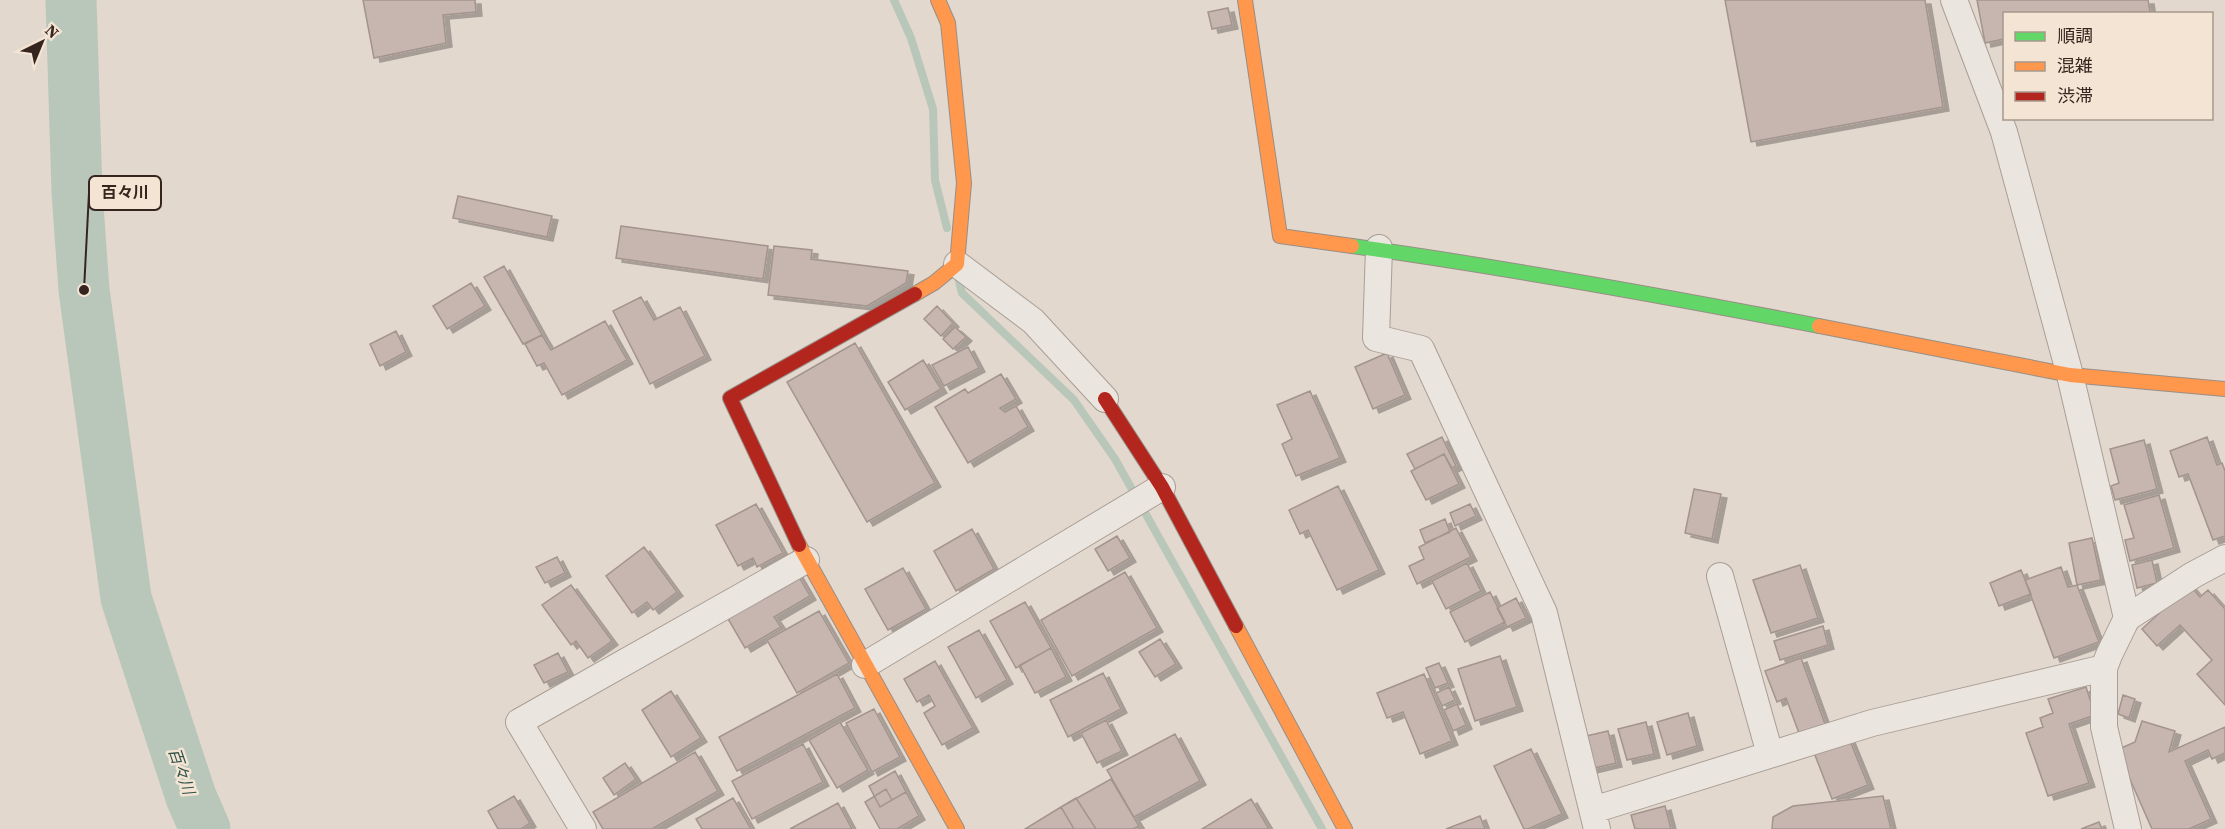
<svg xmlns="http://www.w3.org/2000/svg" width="2225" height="829" viewBox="0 0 2225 829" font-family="'Source Serif 4','Noto Sans JP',serif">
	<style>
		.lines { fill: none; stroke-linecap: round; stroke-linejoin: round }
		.stream { stroke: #b9c6ba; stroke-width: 8 }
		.river { stroke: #b9c6ba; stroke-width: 51 }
		.building { fill: #c6b6af; stroke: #a3948d; stroke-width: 1.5; filter: url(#shadow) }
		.street-casing { stroke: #a89e96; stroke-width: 28 }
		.fast-casing { stroke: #988e87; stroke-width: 16 }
		.slow-casing { stroke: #988e87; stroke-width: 16 }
		.jam-casing { stroke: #988e87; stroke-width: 16 }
		.street { stroke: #ebe5df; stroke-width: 26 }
		.fast { stroke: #63d668; stroke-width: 14 }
		.slow { stroke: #ff974d; stroke-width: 14 }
		.jam { stroke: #b3261e; stroke-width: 14 }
		.labels { text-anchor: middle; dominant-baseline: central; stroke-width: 5; stroke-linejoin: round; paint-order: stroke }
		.water-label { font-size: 16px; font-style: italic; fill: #30554a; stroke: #f3e4d4 }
		.leader { fill: none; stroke: #36251f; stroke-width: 2 }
		.callout-dot { fill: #36251f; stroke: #f3e4d4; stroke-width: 2 }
		.callout { fill: #f3e4d4; stroke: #36251f; stroke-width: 2 }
		.callout-label { font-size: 16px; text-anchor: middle; font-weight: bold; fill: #36251f }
	</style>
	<defs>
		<filter id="shadow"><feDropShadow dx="6" dy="4" stdDeviation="0" flood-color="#0004"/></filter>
	</defs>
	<rect width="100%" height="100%" fill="#e3d8cd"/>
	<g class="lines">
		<path class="stream" d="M 894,0 L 911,38 L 933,109 L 935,180 L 947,228
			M 957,273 L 962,293 L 1074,400 L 1115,459 L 1322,829"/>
		<path class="river" d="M 71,0 L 77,192 L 84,290 L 126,598 L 191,797 L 205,829"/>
	</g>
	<path class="building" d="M 363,0 L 475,0 L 476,12 L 443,15 L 446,43 L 374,58 Z
		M 1725,0 L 1925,0 L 1943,107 L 1751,142 Z
		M 1977,0 L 2148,0 L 2150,12 L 2004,14 L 2004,39 L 1985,43 Z
		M 1228,8 L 1232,25 L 1212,29 L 1208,12 Z
		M 458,196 L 552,216 L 547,237 L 453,218 Z
		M 621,226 L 768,246 L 763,279 L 616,258 Z
		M 774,246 L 812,250 L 811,259 L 908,271 L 906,283 L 867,306 L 768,295 Z
		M 504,266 L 542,335 L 523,344 L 484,277 Z
		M 471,283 L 485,306 L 447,329 L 433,306 Z
		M 641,297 L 654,320 L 680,307 L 705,356 L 650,384 L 613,311 Z
		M 937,306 L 953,323 L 941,336 L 924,319 Z
		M 605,321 L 627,360 L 562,395 L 544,363 L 537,366 L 525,344 L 542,335 L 551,350 Z
		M 955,327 L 966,337 L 953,349 L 943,339 Z
		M 396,331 L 406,352 L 380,366 L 370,344 Z
		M 855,343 L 935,483 L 867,522 L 787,382 Z
		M 968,347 L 979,368 L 944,386 L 932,365 Z
		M 1387,353 L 1405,395 L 1373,409 L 1355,367 Z
		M 923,360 L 941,389 L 905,410 L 888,382 Z
		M 1001,374 L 1016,399 L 1000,408 L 1005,412 L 1016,406 L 1028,427 L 968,463 L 935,407 L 965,389 L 968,393 Z
		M 1310,391 L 1340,458 L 1296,476 L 1282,444 L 1292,439 L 1277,405 Z
		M 1442,437 L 1456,466 L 1452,468 L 1444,454 L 1415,469 L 1407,454 Z
		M 2207,437 L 2217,465 L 2222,463 L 2225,471 L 2225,536 L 2213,540 L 2188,474 L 2179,477 L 2170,451 Z
		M 2144,440 L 2157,489 L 2115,500 L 2111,486 L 2119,483 L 2110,449 Z
		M 1444,454 L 1459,484 L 1426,500 L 1411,471 Z
		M 1338,486 L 1379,570 L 1337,590 L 1308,530 L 1300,534 L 1289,510 Z
		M 1694,489 L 1721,494 L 1712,539 L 1685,533 Z
		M 2159,495 L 2174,548 L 2130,561 L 2125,540 L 2134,538 L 2124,505 Z
		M 756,504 L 783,553 L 757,567 L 753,558 L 738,566 L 716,525 Z
		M 1470,504 L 1476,516 L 1455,526 L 1450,513 Z
		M 1445,519 L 1450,532 L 1425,543 L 1420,530 Z
		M 1456,528 L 1471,557 L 1417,584 L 1409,566 L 1424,559 L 1419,547 Z
		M 972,529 L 994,569 L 956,591 L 934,551 Z
		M 1117,536 L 1130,558 L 1108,571 L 1095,549 Z
		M 2092,538 L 2101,580 L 2077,585 L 2069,543 Z
		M 644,547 L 677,592 L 653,610 L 647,602 L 632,613 L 606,576 Z
		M 557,557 L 565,573 L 545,583 L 536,567 Z
		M 2152,560 L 2157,583 L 2137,588 L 2132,565 Z
		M 1467,563 L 1481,591 L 1446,609 L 1432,581 Z
		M 1800,565 L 1818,618 L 1771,633 L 1753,580 Z
		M 2061,567 L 2068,587 L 2077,585 L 2099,642 L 2054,658 L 2025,580 Z
		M 903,568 L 926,609 L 888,630 L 865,589 Z
		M 795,570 L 810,596 L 774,617 L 781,627 L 745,648 L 724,612 Z
		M 2021,570 L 2031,594 L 1999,606 L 1990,583 Z
		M 1125,572 L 1157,628 L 1072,676 L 1041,620 Z
		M 571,585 L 612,641 L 588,658 L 576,641 L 571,645 L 542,605 Z
		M 2190,585 L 2200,597 L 2208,590 L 2225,609 L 2225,705 L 2197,674 L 2212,660 L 2180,625 L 2157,646 L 2142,629 Z
		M 1490,592 L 1505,622 L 1465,642 L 1450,612 Z
		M 1516,598 L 1526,618 L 1507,627 L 1497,608 Z
		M 1025,602 L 1051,648 L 1016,668 L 990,621 Z
		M 819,611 L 849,663 L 797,693 L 767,640 Z
		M 1823,626 L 1828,645 L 1780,660 L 1774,641 Z
		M 979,630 L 1007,680 L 976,698 L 948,647 Z
		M 1160,639 L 1176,664 L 1155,677 L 1139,652 Z
		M 1051,648 L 1066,677 L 1035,693 L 1020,665 Z
		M 558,653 L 568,672 L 544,683 L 534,665 Z
		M 1500,656 L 1517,707 L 1475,721 L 1458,669 Z
		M 1801,658 L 1825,724 L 1799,733 L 1786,698 L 1777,702 L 1765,671 Z
		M 935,661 L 973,728 L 942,745 L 924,713 L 935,706 L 929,695 L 917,702 L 904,679 Z
		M 1439,663 L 1448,683 L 1435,688 L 1426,668 Z
		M 1103,673 L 1121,709 L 1068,737 L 1050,700 Z
		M 837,674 L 855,708 L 737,771 L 719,737 Z
		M 1424,674 L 1452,741 L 1420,754 L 1403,712 L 1387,718 L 1377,693 Z
		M 1449,687 L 1455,700 L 1442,706 L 1436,693 Z
		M 2086,687 L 2095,715 L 2069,724 L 2089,783 L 2048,796 L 2026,733 L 2043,727 L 2040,718 L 2053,713 L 2048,699 Z
		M 671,691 L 701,738 L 671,757 L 642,710 Z
		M 2123,695 L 2135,699 L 2129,718 L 2118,714 Z
		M 1457,704 L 1466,725 L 1453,731 L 1444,710 Z
		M 874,709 L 900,757 L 872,772 L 846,723 Z
		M 1688,713 L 1697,746 L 1667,755 L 1657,722 Z
		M 1106,720 L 1122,751 L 1097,763 L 1081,733 Z
		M 2142,721 L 2175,731 L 2169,752 L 2225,727 L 2225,753 L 2212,759 L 2208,750 L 2185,761 L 2211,819 L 2189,829 L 2152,829 L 2117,750 L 2135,742 Z
		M 840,722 L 868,770 L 837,788 L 809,740 Z
		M 1646,722 L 1654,754 L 1627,760 L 1618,729 Z
		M 1608,731 L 1616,763 L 1590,769 L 1582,737 Z
		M 1175,734 L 1200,781 L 1134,817 L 1107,770 Z
		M 1848,736 L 1868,785 L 1832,799 L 1813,750 Z
		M 803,744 L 823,782 L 752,819 L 732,781 Z
		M 1531,749 L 1562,814 L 1528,829 L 1524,829 L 1494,766 Z
		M 695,752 L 718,791 L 652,829 L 603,829 L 593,812 Z
		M 625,763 L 636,779 L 614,795 L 603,778 Z
		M 895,771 L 906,792 L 880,807 L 869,786 Z
		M 1111,779 L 1139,826 L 1133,829 L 1074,829 L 1061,807 Z
		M 886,789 L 892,800 L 906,792 L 919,816 L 897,829 L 880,829 L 865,802 Z
		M 514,796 L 530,823 L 521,829 L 498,829 L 488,811 Z
		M 1883,796 L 1891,829 L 1772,829 L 1773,817 L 1793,806 Z
		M 733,798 L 751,829 L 702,829 L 696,819 Z
		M 1076,798 L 1096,829 L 1025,829 L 1061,807 Z
		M 1251,799 L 1269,829 L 1202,829 Z
		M 838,803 L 852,829 L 790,829 Z
		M 1665,806 L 1671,829 L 1635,829 L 1631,815 Z
		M 1480,816 L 1485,829 L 1446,829 Z
		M 2099,822 L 2102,829 L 2081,829 Z"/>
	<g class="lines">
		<g class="street-casing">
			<path id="street" d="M 1954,0 L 2004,132 L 2070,375 L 2127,618
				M 1379,248 L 1376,338 L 1421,349 L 1544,613 L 1597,829
				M 957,264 L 1033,321 L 1105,399
				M 1720,576 L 1770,754
				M 865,665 L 1162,487
				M 1593,810 L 1872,723 L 2104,668
				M 583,829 L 519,722 L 806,560
				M 2128,829 L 2104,727 L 2104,668 L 2109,655 L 2127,618 L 2193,575 L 2225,558"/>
		</g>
		<g class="fast-casing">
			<path id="fast" d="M 1352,246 C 1509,268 1664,296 1819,326"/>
		</g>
		<g class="slow-casing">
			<path id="slow" d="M 1245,0 L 1280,236 L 1352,246
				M 915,294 L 934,283 L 957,264 L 964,183 L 948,23 L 938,0
				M 1819,326 L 2070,375 L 2225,389
				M 799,545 L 957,829
				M 1236,626 L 1345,829"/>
		</g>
		<g class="jam-casing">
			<path id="jam" d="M 1105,399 L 1162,487 L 1236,626
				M 799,545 L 730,398 L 915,294"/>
		</g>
		<use href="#street" class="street"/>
		<use href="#fast" class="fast"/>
		<use href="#slow" class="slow"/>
		<use href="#jam" class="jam"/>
	</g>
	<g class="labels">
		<g class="water-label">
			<text transform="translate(182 771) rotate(71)">百々川</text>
		</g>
	</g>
	<path class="leader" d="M84 290L89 193"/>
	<circle class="callout-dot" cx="84" cy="290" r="6"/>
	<rect class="callout" x="89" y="176" width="72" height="34" rx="6"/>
	<g class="callout-label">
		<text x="125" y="198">百々川</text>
	</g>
	<rect x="2003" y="12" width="210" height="108" fill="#f3e4d4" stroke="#a7988c" stroke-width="1.5"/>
	<rect x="2015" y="32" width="30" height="9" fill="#63d668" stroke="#a7988c" stroke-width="1.5"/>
	<text x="2057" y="42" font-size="18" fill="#36251f">順調</text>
	<rect x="2015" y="62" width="30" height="9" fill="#ff974d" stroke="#a7988c" stroke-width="1.5"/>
	<text x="2057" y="72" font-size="18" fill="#36251f">混雑</text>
	<rect x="2015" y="92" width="30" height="9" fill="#b3261e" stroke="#a7988c" stroke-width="1.5"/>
	<text x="2057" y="102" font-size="18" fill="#36251f">渋滞</text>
	<g transform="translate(42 42) rotate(43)" stroke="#f3e4d4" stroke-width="4.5" paint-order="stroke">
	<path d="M0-4.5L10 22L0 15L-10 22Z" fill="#36251f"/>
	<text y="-9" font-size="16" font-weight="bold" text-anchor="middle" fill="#36251f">N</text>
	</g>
</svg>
